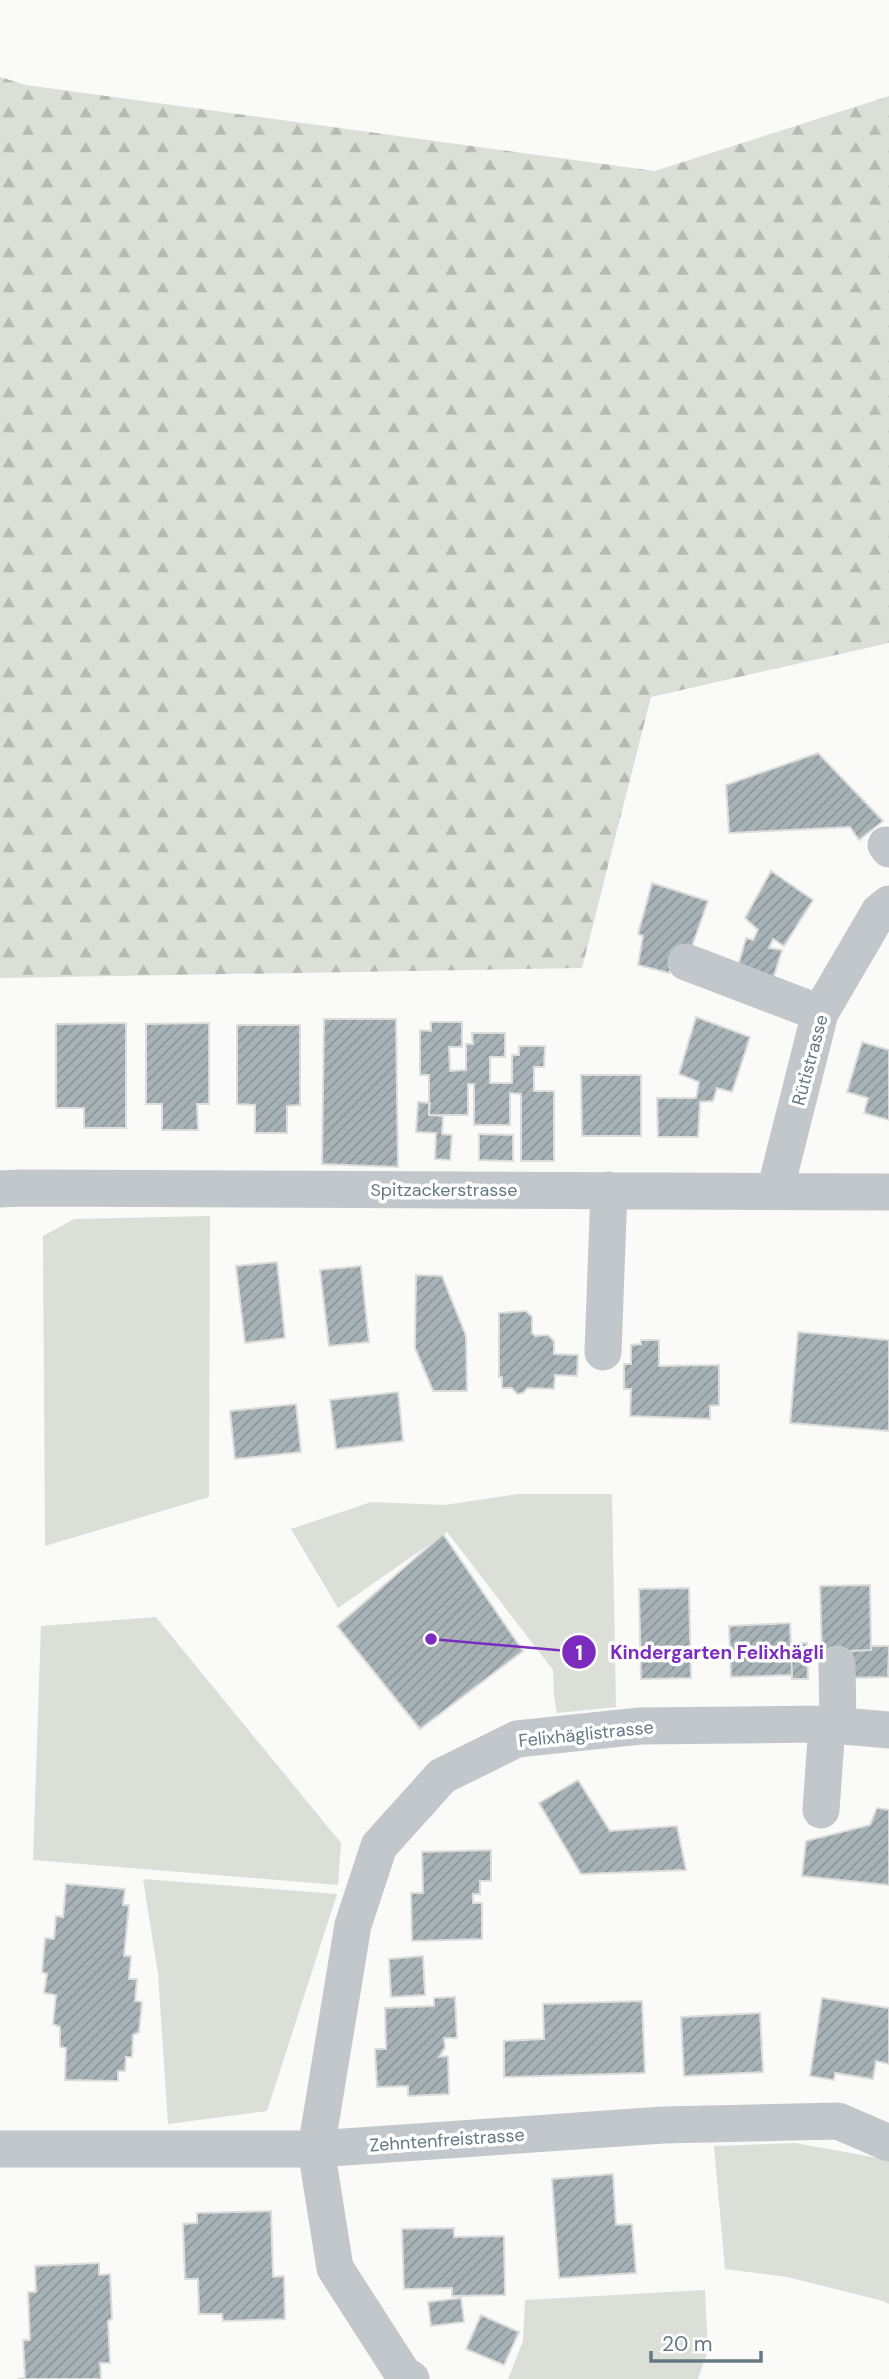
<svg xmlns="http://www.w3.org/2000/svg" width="889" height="2379" viewBox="0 0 889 2379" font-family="'DM Sans',sans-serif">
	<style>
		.grass { fill: #dbdfd7 }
		.forest { fill: url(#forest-firs) }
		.building { fill: url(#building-hatch); stroke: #dcdcda; stroke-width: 2 }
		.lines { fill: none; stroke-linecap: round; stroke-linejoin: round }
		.minor { stroke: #c1c7ca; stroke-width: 37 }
		.labels { text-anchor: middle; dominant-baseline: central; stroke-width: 7; stroke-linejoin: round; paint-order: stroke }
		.street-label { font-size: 18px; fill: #657983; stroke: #fff }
		.leader { fill: none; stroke: #7b2cbf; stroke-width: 2.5 }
		.callout-dot { fill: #7b2cbf; stroke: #fff; stroke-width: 2.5 }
		.mark-label { font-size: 21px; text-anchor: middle; font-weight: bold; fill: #fff }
		.callout-label { font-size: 19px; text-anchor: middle; font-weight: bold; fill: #7b2cbf; stroke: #fff; stroke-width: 7; stroke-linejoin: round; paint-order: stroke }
	</style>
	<defs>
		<pattern id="forest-firs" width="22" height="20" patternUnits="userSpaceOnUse" patternTransform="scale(1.75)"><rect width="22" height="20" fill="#dbdfd7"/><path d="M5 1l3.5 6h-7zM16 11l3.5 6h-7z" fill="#b5bab4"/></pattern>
		<pattern id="building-hatch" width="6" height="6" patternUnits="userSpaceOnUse" patternTransform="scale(1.75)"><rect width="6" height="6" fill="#a8b3b7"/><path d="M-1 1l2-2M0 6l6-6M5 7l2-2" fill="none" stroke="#8c969a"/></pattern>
	</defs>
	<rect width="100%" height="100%" fill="#fafaf8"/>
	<path class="grass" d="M 210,1216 L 209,1497 L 45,1546 L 43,1236 L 74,1219 Z
		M 518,1494 L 612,1494 L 616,1707 L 557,1713 L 554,1695 L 553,1670 L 447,1532 L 338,1608 L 291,1529 L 371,1502 L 445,1505 Z
		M 156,1617 L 341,1843 L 338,1885 L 33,1860 L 41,1626 Z
		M 143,1879 L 337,1894 L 267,2111 L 168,2124 L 158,1974 Z
		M 795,2143 L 889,2160 L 889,2304 L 883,2301 L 787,2277 L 725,2269 L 714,2146 Z
		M 705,2290 L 708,2350 L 698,2379 L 508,2379 L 523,2341 L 525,2300 Z"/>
	<path class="forest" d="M 0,77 L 26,85 L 655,171 L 889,96 L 889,643 L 651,697 L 582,968 L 0,978 Z"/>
	<path class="building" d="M 818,753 L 883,821 L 859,840 L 850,827 L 729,833 L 726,785 Z
		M 771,871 L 813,900 L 784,946 L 773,939 L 769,948 L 782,950 L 773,979 L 737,970 L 746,938 L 753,940 L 758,930 L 745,918 Z
		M 652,883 L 708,901 L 690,952 L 677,947 L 669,973 L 638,965 L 643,936 L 638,934 Z
		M 696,1017 L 750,1037 L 732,1092 L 717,1088 L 713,1101 L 700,1102 L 698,1137 L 658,1137 L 657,1098 L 696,1098 L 699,1082 L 679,1074 Z
		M 324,1019 L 396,1019 L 398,1167 L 322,1164 Z
		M 431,1022 L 462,1022 L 462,1047 L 449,1047 L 450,1071 L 466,1070 L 466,1044 L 473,1044 L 472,1033 L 505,1033 L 505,1057 L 490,1057 L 490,1083 L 512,1083 L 512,1055 L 519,1055 L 519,1046 L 545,1046 L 544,1067 L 534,1067 L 534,1091 L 554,1091 L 554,1161 L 521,1161 L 521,1094 L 510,1093 L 510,1125 L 474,1125 L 474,1084 L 468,1084 L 468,1115 L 429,1115 L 429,1075 L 420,1075 L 420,1030 L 431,1031 Z
		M 126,1023 L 126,1128 L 84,1128 L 84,1108 L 56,1108 L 56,1024 Z
		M 209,1023 L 209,1104 L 197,1104 L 198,1130 L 162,1130 L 162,1104 L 146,1104 L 146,1024 Z
		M 237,1025 L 300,1025 L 300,1105 L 287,1106 L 287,1133 L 255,1133 L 255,1105 L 237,1104 Z
		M 862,1042 L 889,1050 L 889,1120 L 864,1113 L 868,1098 L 847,1092 Z
		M 581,1075 L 641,1075 L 641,1136 L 582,1136 Z
		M 418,1102 L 430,1103 L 429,1115 L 443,1116 L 442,1134 L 452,1135 L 450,1160 L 435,1159 L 436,1133 L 416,1132 Z
		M 479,1134 L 513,1135 L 513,1161 L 479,1160 Z
		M 277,1262 L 285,1338 L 245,1343 L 236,1266 Z
		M 361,1266 L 369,1342 L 329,1346 L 320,1270 Z
		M 416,1275 L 442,1276 L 466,1336 L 467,1391 L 433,1391 L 415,1348 Z
		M 526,1311 L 532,1317 L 532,1333 L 535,1336 L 548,1335 L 554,1341 L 554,1354 L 578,1355 L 577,1376 L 555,1375 L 554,1389 L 528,1388 L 523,1393 L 517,1394 L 512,1388 L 502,1388 L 502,1377 L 499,1377 L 499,1313 Z
		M 798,1332 L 889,1340 L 889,1431 L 790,1423 Z
		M 641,1340 L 659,1340 L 659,1366 L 719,1365 L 719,1405 L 710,1406 L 710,1419 L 630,1416 L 631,1389 L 624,1389 L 624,1364 L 631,1364 L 631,1345 L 641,1344 Z
		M 398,1392 L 403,1441 L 336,1449 L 330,1400 Z
		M 296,1404 L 301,1452 L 235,1459 L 230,1411 Z
		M 443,1534 L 523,1651 L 420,1729 L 337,1626 Z
		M 870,1585 L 871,1650 L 822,1652 L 820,1586 Z
		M 689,1588 L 691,1678 L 641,1679 L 639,1589 Z
		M 790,1623 L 792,1675 L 731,1677 L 729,1626 Z
		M 791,1643 L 807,1643 L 808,1679 L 792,1679 Z
		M 872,1646 L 889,1646 L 888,1677 L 851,1678 L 851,1651 L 871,1650 Z
		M 578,1780 L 610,1831 L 677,1826 L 686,1870 L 581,1874 L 539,1803 Z
		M 877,1808 L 889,1810 L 889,1885 L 802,1876 L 806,1841 L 870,1825 Z
		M 491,1850 L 491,1881 L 480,1881 L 480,1894 L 473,1894 L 473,1903 L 482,1903 L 482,1939 L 412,1941 L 411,1893 L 423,1893 L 422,1852 Z
		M 66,1884 L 125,1889 L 123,1905 L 129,1905 L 124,1956 L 131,1956 L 129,1979 L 137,1979 L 135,2001 L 142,2002 L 139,2032 L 133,2035 L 132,2057 L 126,2057 L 125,2071 L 118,2071 L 118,2081 L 65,2080 L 66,2048 L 60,2047 L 60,2027 L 53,2024 L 56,1995 L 44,1993 L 47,1974 L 42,1972 L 45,1938 L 54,1939 L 56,1916 L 63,1917 Z
		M 423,1956 L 425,1995 L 391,1997 L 389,1959 Z
		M 455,1997 L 457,2038 L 444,2038 L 445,2048 L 439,2057 L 448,2056 L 449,2094 L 408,2096 L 408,2086 L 377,2087 L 375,2049 L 386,2049 L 385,2008 L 434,2006 L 434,1998 Z
		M 822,1998 L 889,2008 L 889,2064 L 876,2061 L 873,2079 L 835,2073 L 834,2080 L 810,2076 Z
		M 642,2001 L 645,2073 L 504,2077 L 504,2041 L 544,2039 L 543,2004 Z
		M 760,2013 L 763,2072 L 684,2076 L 681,2017 Z
		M 613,2174 L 616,2225 L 632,2224 L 636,2273 L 559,2278 L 552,2179 Z
		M 271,2211 L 273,2277 L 284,2276 L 285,2319 L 223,2321 L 222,2314 L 199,2314 L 198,2279 L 185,2279 L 183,2224 L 197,2223 L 197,2213 Z
		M 454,2228 L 454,2237 L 504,2236 L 505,2295 L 452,2296 L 452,2288 L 404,2289 L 402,2229 Z
		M 99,2263 L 99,2275 L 110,2274 L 112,2319 L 108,2321 L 110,2363 L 100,2363 L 101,2379 L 18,2379 L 25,2378 L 23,2340 L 30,2340 L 28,2292 L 36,2292 L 35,2266 Z
		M 461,2298 L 464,2322 L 431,2326 L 428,2302 Z
		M 481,2315 L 519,2332 L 504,2365 L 466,2349 Z"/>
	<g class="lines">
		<path class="minor" d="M 886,845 L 889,849
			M 686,962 L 820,1013
			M 0,1189 L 21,1188 L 889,1192
			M 775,1191 L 820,1013 L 879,912 L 889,904
			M 603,1352 L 609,1190
			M 837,1664 L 838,1725
			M 821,1810 L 827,1725
			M 0,2149 L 316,2149 L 663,2125 L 838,2121 L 889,2143
			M 411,2379 L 403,2374 L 335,2268 L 316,2149 L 353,1925 L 379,1846 L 442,1776 L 517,1739 L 640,1726 L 821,1724 L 889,1730"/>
	</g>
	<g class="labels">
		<g class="street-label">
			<text transform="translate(810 1060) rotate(-75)">Rütistrasse</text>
			<text x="444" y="1190">Spitzackerstrasse</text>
			<text transform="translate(586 1734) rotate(-6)">Felixhäglistrasse</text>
			<text transform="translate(447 2140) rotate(-4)">Zehntenfreistrasse</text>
		</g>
	</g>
	<path class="leader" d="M431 1639L579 1652"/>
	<g class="callout-dot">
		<circle cx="431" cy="1639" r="7"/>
		<circle cx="579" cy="1652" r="18"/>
	</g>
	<g class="mark-label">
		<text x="579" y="1660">1</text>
	</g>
	<g class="callout-label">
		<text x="717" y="1659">Kindergarten Felixhägli</text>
	</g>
	<path d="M651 2351v10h110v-10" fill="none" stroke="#657983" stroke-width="3.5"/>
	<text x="662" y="2351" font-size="21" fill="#657983" stroke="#ffffff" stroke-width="5" paint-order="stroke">20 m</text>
</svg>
